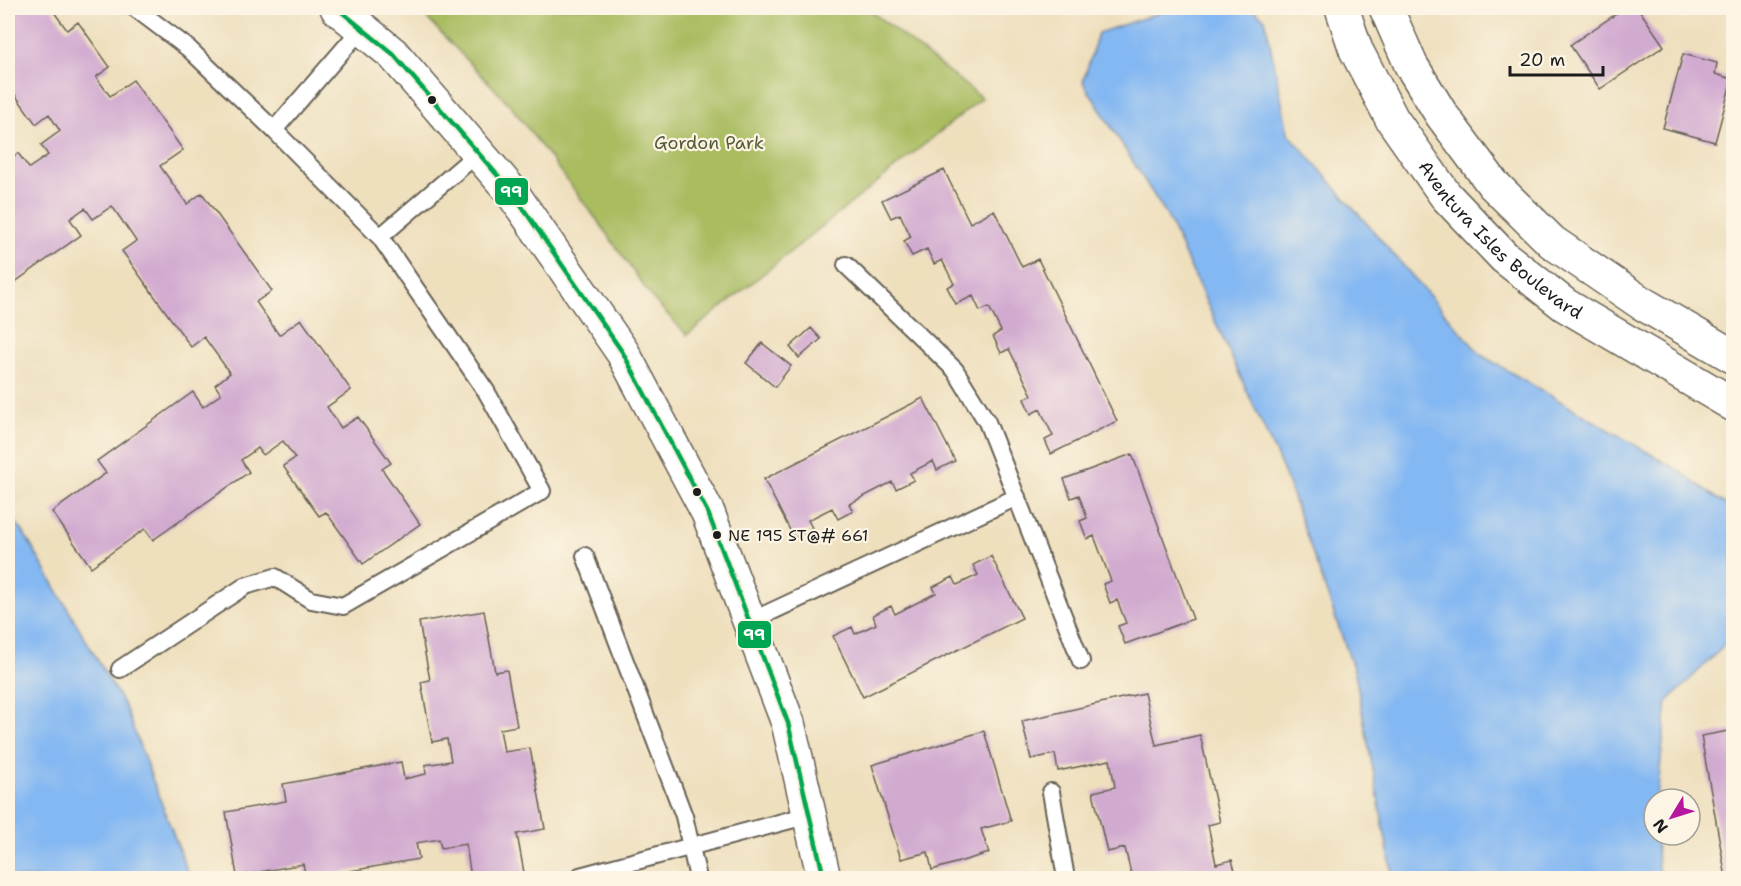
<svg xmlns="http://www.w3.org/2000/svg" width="1741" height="886" viewBox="0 0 1741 886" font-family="'Shantell Sans',sans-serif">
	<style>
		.green { fill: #a9bc60; stroke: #626c3e; stroke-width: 1.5 }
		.water { fill: #84b8f2; stroke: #506a87; stroke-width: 1.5 }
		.building { fill: #d1aad0 }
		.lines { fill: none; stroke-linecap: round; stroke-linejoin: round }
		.lane-casing { stroke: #666054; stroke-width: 20 }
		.street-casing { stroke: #666054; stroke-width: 36 }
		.secondary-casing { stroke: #666054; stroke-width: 36 }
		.lane { stroke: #fff; stroke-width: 16 }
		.street { stroke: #fff; stroke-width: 33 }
		.secondary { stroke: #fff; stroke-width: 33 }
		.bus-1-casing { stroke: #fcf5e5; stroke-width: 9 }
		.bus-1 { stroke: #00a651; stroke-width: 4.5 }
		.bus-dot { fill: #1c1c1c; stroke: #fcf5e5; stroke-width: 2 }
		.labels { text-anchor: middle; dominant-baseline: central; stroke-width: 4.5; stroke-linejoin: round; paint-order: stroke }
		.bus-label { font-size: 16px; fill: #1c1c1c; stroke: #fcf5e5; text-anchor: start }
		.park-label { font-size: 18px; fill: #545c37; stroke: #fcf5e5 }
		.street-label { font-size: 18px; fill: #1c1c1c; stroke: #fcf5e5 }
		.line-badge { stroke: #fcf5e5; stroke-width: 2 }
		.badge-label { font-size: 16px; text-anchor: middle; font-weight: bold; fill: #fff }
	</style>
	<rect width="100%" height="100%" fill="#fcf5e5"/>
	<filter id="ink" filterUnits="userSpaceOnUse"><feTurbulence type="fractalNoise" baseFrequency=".0167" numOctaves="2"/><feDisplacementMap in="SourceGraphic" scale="12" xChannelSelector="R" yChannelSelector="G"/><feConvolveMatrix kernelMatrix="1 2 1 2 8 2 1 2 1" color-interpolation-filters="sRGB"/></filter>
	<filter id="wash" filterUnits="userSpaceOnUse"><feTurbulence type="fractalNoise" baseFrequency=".008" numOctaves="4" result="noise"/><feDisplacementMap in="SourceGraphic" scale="24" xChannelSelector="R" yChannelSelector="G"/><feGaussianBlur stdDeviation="1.35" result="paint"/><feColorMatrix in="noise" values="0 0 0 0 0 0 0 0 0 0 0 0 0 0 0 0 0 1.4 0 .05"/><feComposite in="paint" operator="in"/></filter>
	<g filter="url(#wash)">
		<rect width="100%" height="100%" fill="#eedfbd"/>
		<path class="green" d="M 417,8 L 867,8 L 982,98 L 687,335 L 652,298 L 600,224 L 510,105 Z"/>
		<path class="water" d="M 1174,8 L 1251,8 L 1265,19 L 1288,133 L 1481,355 L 1678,470 L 1733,510 L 1733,637 L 1667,702 L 1657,799 L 1654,799 L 1654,835 L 1656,835 L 1659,878 L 1393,878 L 1355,673 L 1284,472 L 1167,216 L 1083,82 L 1098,33 Z
			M 8,513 L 22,530 L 125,707 L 190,878 L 8,878 Z"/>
		<g id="blocks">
			<path class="building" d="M 8,8 L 51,8 L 67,30 L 78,22 L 110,67 L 96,77 L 110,96 L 133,80 L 183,150 L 160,166 L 187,204 L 202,193 L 272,291 L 256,302 L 279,335 L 301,319 L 351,390 L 327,407 L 341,428 L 358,417 L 391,463 L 382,469 L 420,524 L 363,564 L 326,512 L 319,516 L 283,466 L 295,458 L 283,441 L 263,455 L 258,448 L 241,460 L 249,472 L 153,540 L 145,529 L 91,567 L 52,512 L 106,473 L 97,461 L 193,392 L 203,407 L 221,394 L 215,385 L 230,373 L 204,337 L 191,347 L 122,251 L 136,241 L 112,206 L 93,219 L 85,208 L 70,219 L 81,235 L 8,287 L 8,161 L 18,153 L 29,168 L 48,155 L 41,145 L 60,131 L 49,114 L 36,124 L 8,85 L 8,71 L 11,69 L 8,64 Z
				M 1625,8 L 1638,8 L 1664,46 L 1600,89 L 1570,45 Z
				M 1683,54 L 1717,63 L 1715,74 L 1732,79 L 1715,142 L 1663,128 Z
				M 944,170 L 970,223 L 994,210 L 1022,267 L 1038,259 L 1117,421 L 1051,454 L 1045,440 L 1053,436 L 1040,409 L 1031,414 L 1024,399 L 1032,395 L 1009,349 L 1001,353 L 993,336 L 1001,331 L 989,307 L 980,311 L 973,296 L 956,304 L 947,287 L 954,284 L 942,260 L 934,264 L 927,249 L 912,256 L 904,241 L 911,237 L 900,214 L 891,218 L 882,200 Z
				M 811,328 L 821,339 L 799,358 L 790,347 Z
				M 762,343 L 791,366 L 775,387 L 746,363 Z
				M 923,398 L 955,461 L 937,470 L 933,461 L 910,473 L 914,480 L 896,489 L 892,482 L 849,504 L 853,511 L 838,519 L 832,508 L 808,520 L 812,528 L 794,538 L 764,479 Z
				M 1132,454 L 1193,619 L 1125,644 L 1118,626 L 1126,623 L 1117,600 L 1110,603 L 1103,584 L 1111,581 L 1094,536 L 1087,539 L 1080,521 L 1087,518 L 1079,495 L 1071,498 L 1064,479 Z
				M 991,556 L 1022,618 L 863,697 L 833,636 L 852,627 L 855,634 L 876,624 L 873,615 L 891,606 L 895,614 L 936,593 L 933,587 L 953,577 L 957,585 L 978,575 L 973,565 Z
				M 484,611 L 495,672 L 507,670 L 517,726 L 500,729 L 504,752 L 530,748 L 545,829 L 517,834 L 525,878 L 471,878 L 466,844 L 441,848 L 439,839 L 416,843 L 419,859 L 310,878 L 306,878 L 303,864 L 237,876 L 226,812 L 286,801 L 283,784 L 401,762 L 404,779 L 426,774 L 425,765 L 451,761 L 447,739 L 432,742 L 421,682 L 430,680 L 419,622 Z
				M 1144,693 L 1156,745 L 1200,735 L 1220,822 L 1208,825 L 1216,864 L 1232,860 L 1237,878 L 1132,878 L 1125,848 L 1107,852 L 1093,792 L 1115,787 L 1110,760 L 1058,771 L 1055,754 L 1031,759 L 1022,721 Z
				M 1734,730 L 1734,878 L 1726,878 L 1701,736 Z
				M 984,731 L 1011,821 L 981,829 L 989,853 L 932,870 L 928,852 L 901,859 L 872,765 Z"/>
		</g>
	</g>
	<g filter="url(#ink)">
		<use href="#blocks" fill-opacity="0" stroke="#666054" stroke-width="1.5"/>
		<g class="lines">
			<g class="lane-casing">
				<path id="lane" d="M 274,130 L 362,28
					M 380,237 L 478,153
					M 846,265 L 955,370 L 987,422 L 1081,661
					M 585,556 L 684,816 L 698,878
					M 749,622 L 1017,497
					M 120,669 L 245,586 L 275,577 L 311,600 L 343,606 L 542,491 L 486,391 L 380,237 L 274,130 L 188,48 L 135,8
					M 1051,792 L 1066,878
					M 581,878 L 580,876 L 809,815"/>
			</g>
			<g class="street-casing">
				<g id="street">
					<path id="s1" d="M 1342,8 L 1356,50 L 1392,119 L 1446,196 L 1504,257 L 1565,305 L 1734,405"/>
					<path d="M 1386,8 L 1411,65 L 1441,114 L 1493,184 L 1552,242 L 1640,302 L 1734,357"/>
				</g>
			</g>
			<g class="secondary-casing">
				<path id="secondary" d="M 337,8 L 393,54 L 511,191 L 623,353 L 708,513 L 788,723 L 824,878"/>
			</g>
			<use href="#lane" class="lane"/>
			<use href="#street" class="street"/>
			<use href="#secondary" class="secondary"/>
			<g class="bus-1-casing">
				<path id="bus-1" d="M 337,8 L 393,54 L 511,191 L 623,353 L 708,513 L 788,723 L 824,878"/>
			</g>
			<use href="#bus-1" class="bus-1"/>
		</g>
	</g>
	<g class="bus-dot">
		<circle cx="432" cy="100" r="5"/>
		<circle cx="697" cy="492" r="5"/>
		<circle cx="717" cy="535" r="5"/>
	</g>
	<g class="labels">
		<g class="bus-label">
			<text x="728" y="535">NE 195 ST@# 661</text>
		</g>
		<g class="park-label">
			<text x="709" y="143">Gordon Park</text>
		</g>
		<g class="street-label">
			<text stroke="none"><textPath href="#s1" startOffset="286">Aventura Isles Boulevard</textPath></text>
		</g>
	</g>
	<g class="line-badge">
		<rect x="494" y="177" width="35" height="29" rx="6" fill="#00a651"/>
		<rect x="737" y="620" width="35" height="29" rx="6" fill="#00a651"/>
	</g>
	<g class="badge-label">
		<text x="511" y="197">99</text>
		<text x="754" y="640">99</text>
	</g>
	<rect width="1741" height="886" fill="none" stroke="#fcf5e5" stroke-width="30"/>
	<g transform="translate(1672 817) rotate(232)"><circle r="28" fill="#fcf5e5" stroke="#a29e95" stroke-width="1.5"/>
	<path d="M0-4.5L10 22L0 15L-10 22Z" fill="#b5179e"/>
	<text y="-9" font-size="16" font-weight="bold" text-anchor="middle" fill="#1c1c1c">N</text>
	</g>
	<path d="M1510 66v9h93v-9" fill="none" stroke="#1c1c1c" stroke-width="3"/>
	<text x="1519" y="66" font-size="18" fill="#1c1c1c" stroke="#fcf5e5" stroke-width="4.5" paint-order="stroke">20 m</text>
</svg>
